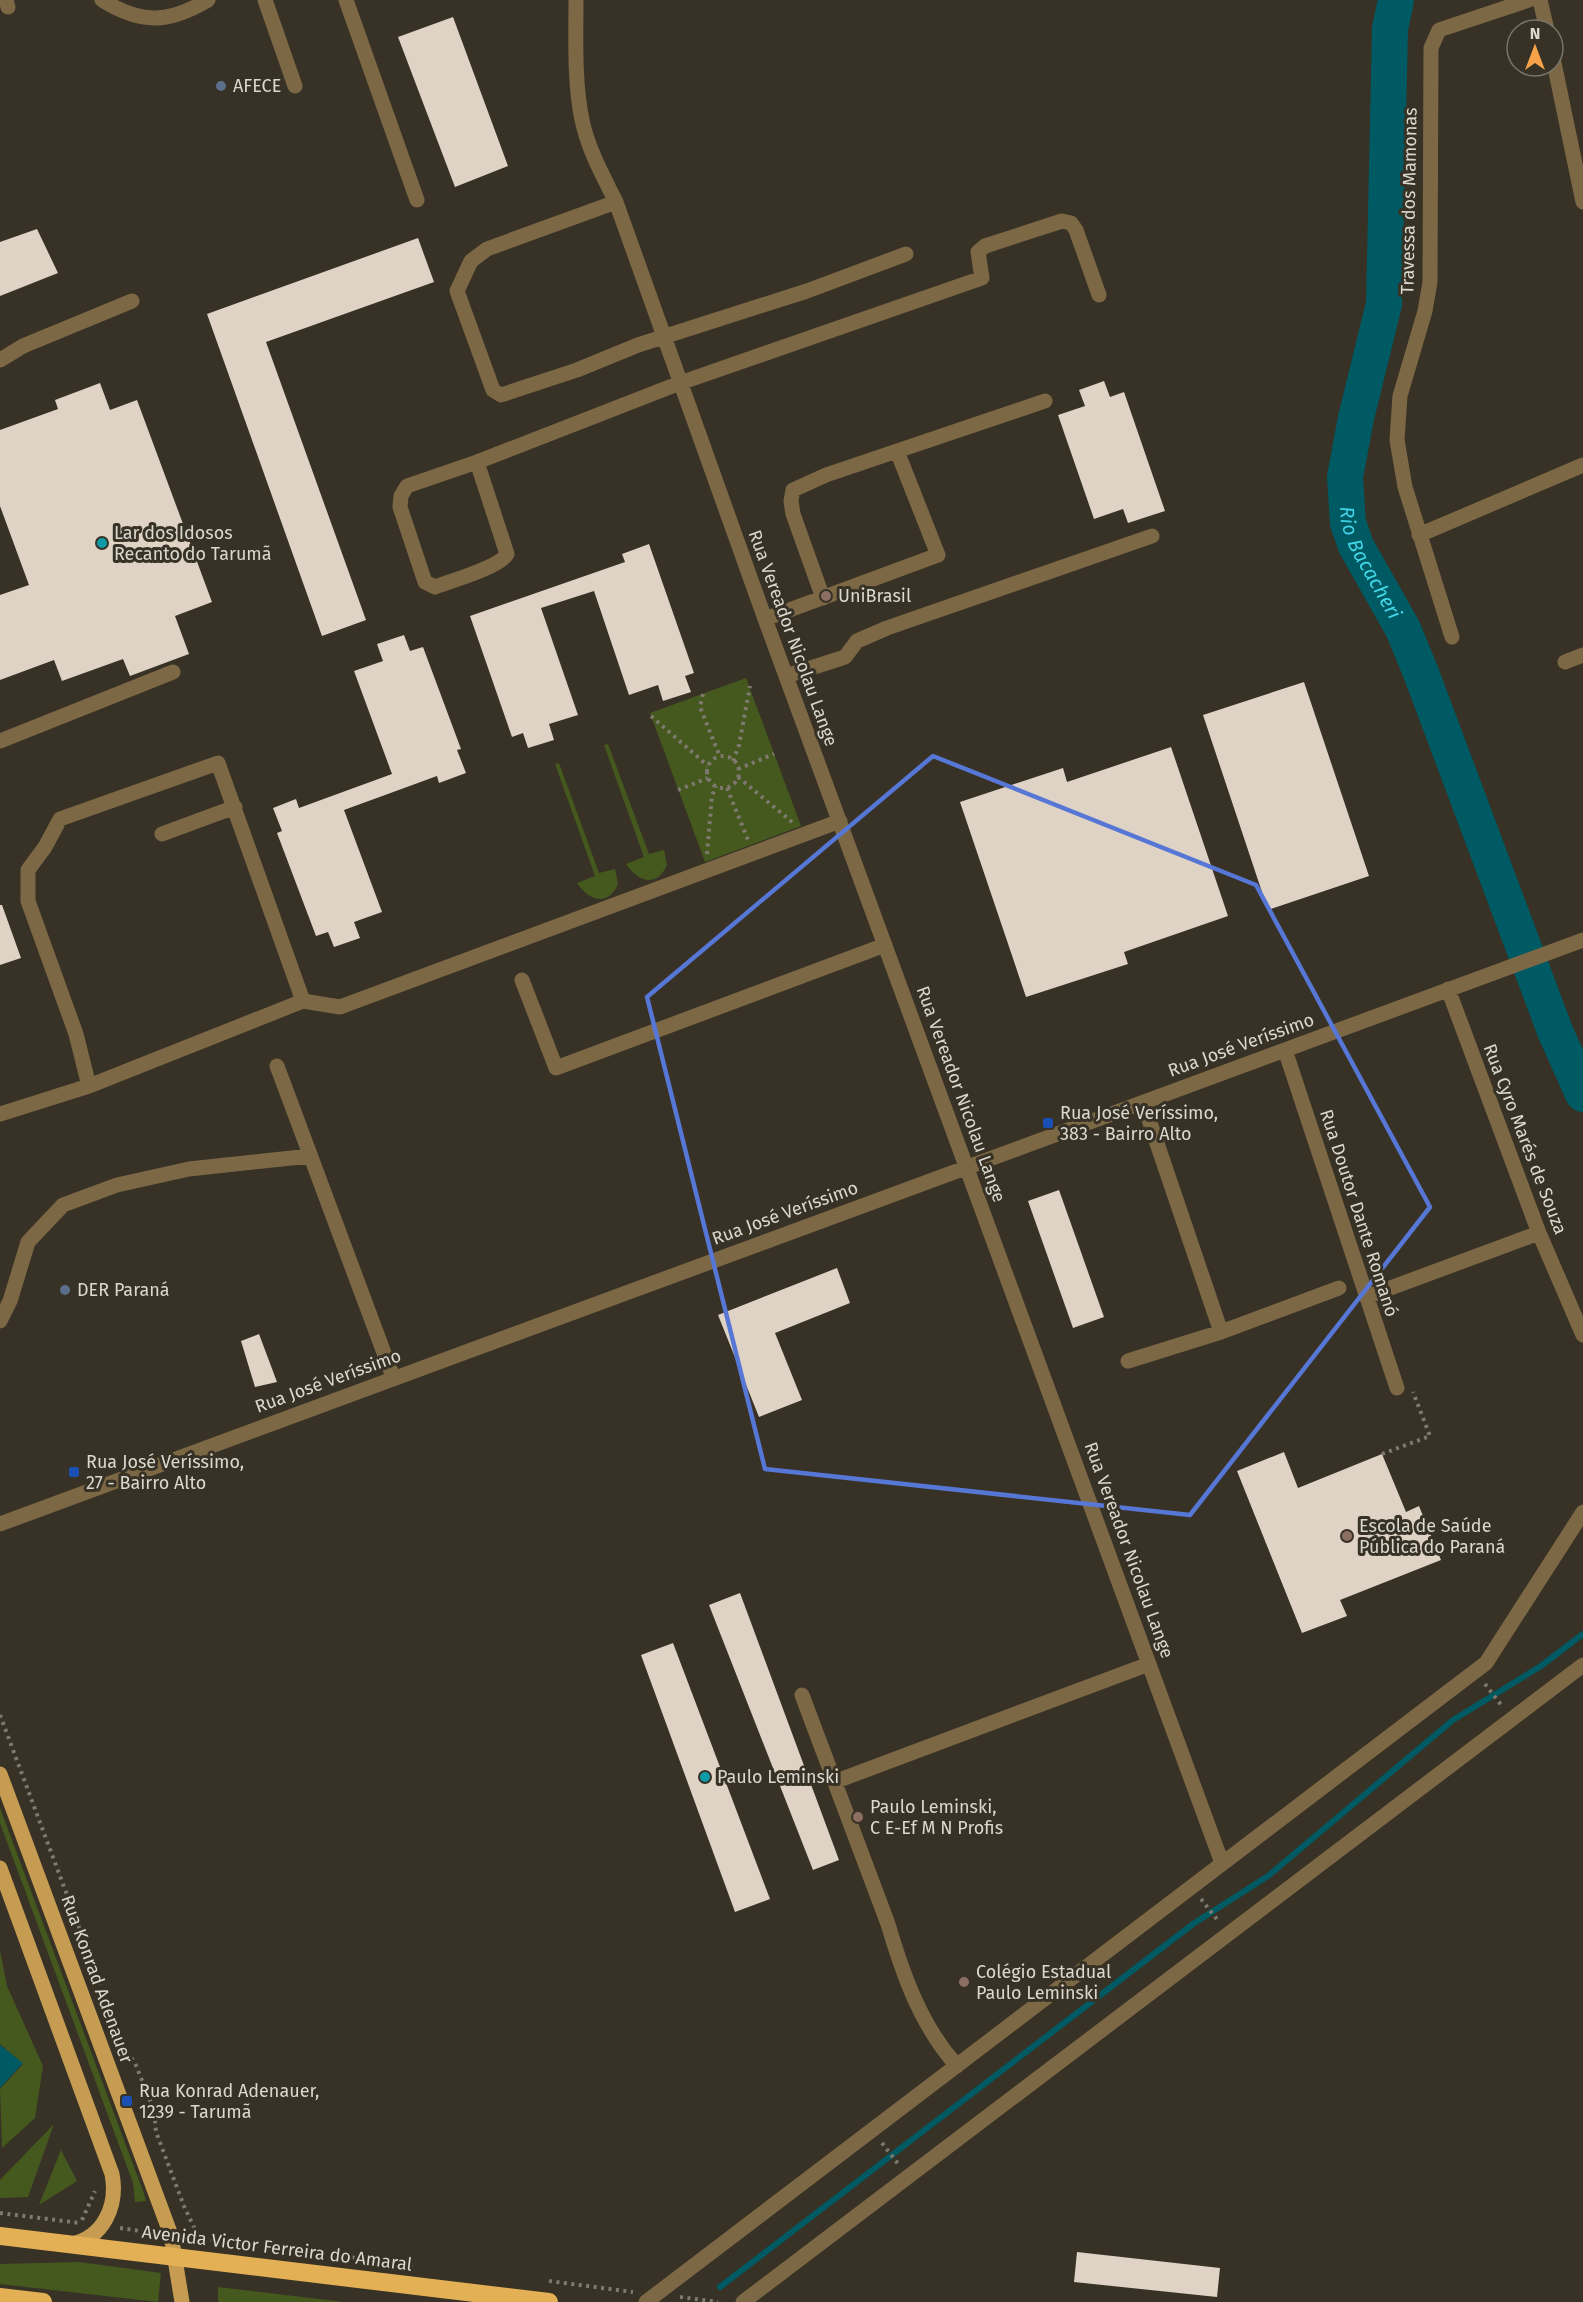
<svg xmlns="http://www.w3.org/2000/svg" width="1583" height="2302" viewBox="0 0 1583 2302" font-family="'Fira Sans',sans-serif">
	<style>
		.green { fill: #45591f }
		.water { fill: #005a63 }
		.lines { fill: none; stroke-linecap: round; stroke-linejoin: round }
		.stream { stroke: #005a63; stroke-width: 6 }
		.river { stroke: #005a63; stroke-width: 36 }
		.building { fill: #ded3c5 }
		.path { stroke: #7e7a6f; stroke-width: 4; stroke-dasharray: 3 4.5; stroke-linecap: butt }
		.minor { stroke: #7d6846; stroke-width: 15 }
		.major { stroke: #c69c53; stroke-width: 15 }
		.highway { stroke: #e3b056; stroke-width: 18 }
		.marked { fill: none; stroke: #5677d5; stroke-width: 4.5; stroke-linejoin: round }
		.service-dot { fill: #5c6f8a; stroke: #373225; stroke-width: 2 }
		.culture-dot { fill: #0f9aa8; stroke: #373225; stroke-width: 2 }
		.education-dot { fill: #8d6e63; stroke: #373225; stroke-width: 2 }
		.transit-dot { fill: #1a4fb4; stroke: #373225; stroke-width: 2 }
		.labels { text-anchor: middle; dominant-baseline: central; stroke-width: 6; stroke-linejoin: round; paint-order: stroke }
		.poi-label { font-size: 18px; fill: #dad8cf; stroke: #373225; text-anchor: start }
		.street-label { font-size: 18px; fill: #dad8cf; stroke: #373225 }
		.water-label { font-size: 20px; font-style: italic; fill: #41d5e6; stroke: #373225 }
	</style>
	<rect width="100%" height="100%" fill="#373225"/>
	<path class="green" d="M 746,678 L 801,826 L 705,862 L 650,713 Z
		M 608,744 L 649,854 L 664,850 L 667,865 C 657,888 638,882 626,864 L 644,857 L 604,745 Z
		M 559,763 L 599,873 L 615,869 L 618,884 C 608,907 589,901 577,883 L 595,876 L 555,764 Z
		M 0,1808 L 143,2191 L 146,2201 L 135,2202 L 133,2183 L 0,1823 Z
		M 0,1951 L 7,1986 L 43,2066 L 35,2118 L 2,2148 L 0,2089 L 23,2064 L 0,2044 Z
		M 54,2124 L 28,2197 L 0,2198 L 0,2180 Z
		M 61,2150 L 77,2181 L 39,2205 Z
		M 79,2262 L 161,2273 L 158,2302 L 0,2284 L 0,2264 Z
		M 218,2287 L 344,2302 L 218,2302 Z"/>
	<path class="water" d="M 0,2045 L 23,2063 L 0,2088 Z"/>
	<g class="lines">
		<path class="stream" d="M 720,2287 L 1193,1924 L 1268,1876 L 1453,1720 L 1541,1666 L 1583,1634"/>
		<path class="river" id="s1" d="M 1396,0 L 1390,29 L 1384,304 L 1356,418 L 1345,477 L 1348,523 L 1356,546 L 1403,629 L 1421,673 L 1555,1031 L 1583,1094"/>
	</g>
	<path class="building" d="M 453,17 L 508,166 L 455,187 L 398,37 Z
		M 37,229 L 58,273 L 0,296 L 0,242 Z
		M 418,238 L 434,282 L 266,342 L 366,620 L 322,636 L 207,314 Z
		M 1104,381 L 1110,397 L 1124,392 L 1165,511 L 1128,523 L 1123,509 L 1094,519 L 1058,415 L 1085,406 L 1079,390 Z
		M 100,383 L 110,410 L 137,400 L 212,602 L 175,616 L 189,654 L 130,676 L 123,659 L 62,681 L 54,660 L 0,680 L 0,595 L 29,585 L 0,506 L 0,430 L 58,409 L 55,400 Z
		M 649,544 L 694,673 L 685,676 L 691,692 L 663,701 L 658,685 L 629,695 L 594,591 L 541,608 L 578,715 L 549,724 L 554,740 L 528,748 L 523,733 L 512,737 L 470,616 L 625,562 L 622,554 Z
		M 404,635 L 410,651 L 423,647 L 461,749 L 457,750 L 466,773 L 439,783 L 437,776 L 344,810 L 382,912 L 354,922 L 360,938 L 334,947 L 328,932 L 316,936 L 277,833 L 282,831 L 273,808 L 296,799 L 299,808 L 392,774 L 354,671 L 383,661 L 377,644 Z
		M 1304,682 L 1369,876 L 1268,910 L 1203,715 Z
		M 1171,747 L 1228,916 L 1124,952 L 1128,964 L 1026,997 L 960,802 L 1063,768 L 1067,782 Z
		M 0,905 L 2,905 L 21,958 L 0,965 Z
		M 1059,1190 L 1104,1317 L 1073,1328 L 1028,1201 Z
		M 837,1268 L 850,1303 L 775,1333 L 802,1400 L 759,1417 L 718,1315 Z
		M 259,1334 L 277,1382 L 255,1387 L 241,1341 Z
		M 1284,1452 L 1298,1488 L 1382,1454 L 1406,1512 L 1419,1506 L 1441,1560 L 1340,1600 L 1347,1616 L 1302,1633 L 1237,1471 Z
		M 740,1593 L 839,1860 L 813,1870 L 709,1605 Z
		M 673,1643 L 770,1899 L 735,1912 L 641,1655 Z
		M 1077,2252 L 1220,2268 L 1217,2297 L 1074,2282 Z"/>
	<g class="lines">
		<path class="path" d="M 703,694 L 700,707 L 720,757
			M 651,716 L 708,766
			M707 772a16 16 0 1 1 32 0a16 16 0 1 1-32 0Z
			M 733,761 L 739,745 L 750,686
			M 738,769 L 774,754
			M 738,777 L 792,822
			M 727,788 L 748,840
			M 678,790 L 708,778
			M 707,854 L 712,796 L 716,786
			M 1382,1454 L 1430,1436 L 1413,1392
			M 1485,1684 L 1502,1706
			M 0,1715 L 124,2048 L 135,2063 L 154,2110 L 156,2132 L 184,2206 L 199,2238
			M 1201,1899 L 1219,1922
			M 882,2143 L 899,2165
			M 0,2213 L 80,2223
			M 82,2220 L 95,2191
			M 120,2228 L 154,2233
			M 188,2237 L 413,2265
			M 549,2281 L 633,2292
			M 680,2297 L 718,2302"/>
		<path class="minor" d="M 6,0 L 8,7
			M 102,0 C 142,25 169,23 208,0
			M 265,0 L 295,86
			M 346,0 L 417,200
			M 576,0 C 576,40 574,81 582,120 C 588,149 603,176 616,202 L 765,619 L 1222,1863
			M 1540,0 L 1547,30
			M 1553,58 L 1583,202
			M 616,202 L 487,249 L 471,261 L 457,291 L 493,390 L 501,395 L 577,370 L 638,345 L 807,291 L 906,254
			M 0,360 L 23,346 L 132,301
			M 477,462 L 507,554 C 500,567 451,581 435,587 L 425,582 L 400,507 L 401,496 L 407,486 L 477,462 L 680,383 L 982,278 L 978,252 L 985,246 L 1062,221 L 1071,223 L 1076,230 L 1099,295
			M 1419,535 L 1583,465
			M 823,598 L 793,514 L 791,501 L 793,490 L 826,475 L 897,451
			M 765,619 L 938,555 L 897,451 L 1045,401
			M 1452,637 L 1405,487 L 1397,440 L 1400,396 L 1425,311 L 1430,282 L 1431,48 L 1439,30 L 1529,0
			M 1565,662 L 1583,655
			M 786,676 L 845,657 L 857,641 L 887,628 L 1152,536
			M 0,741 L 173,672
			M 162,834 L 235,807
			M 522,980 L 556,1068 L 885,945
			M 1448,989 L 1539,1233 L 1583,1335
			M 303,1001 L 340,1007 L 840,821
			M 1285,1050 L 1397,1388
			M 277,1066 L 393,1377
			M 1143,1102 L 1221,1332
			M 0,1114 L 89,1086 L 303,1001 L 218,763 L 60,819 L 45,847 L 28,870 L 28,901 L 76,1034 L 89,1086
			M 1366,1297 L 1539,1233
			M 0,1321 L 10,1301 L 28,1242 L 63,1205 L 117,1185 L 189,1169 L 310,1156
			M 1128,1361 L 1221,1332 L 1339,1288
			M 0,1524 L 1583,940
			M 802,1695 L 888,1924 C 903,1975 921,2026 957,2066
			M 834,1782 L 1149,1664
			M 646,2302 L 1486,1663 L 1583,1512
			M 743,2302 L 1583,1665"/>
		<path class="major" d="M 0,1774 L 171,2235 L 182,2302
			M 0,1868 L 112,2174 C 118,2205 104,2238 71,2244"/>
		<path class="highway" d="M 0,2236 L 549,2302
			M 0,2297 L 43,2302"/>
	</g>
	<path class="marked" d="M 933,756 L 1256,885 L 1430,1207 L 1190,1515 L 765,1469 L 647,997 Z"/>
	<g class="service-dot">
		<circle cx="221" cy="86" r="6"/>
		<circle cx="65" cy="1290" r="6"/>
	</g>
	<g class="culture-dot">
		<circle cx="102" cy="543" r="6"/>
		<circle cx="705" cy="1777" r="6"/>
	</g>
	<g class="education-dot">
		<circle cx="826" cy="596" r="6"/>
		<circle cx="1347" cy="1536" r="6"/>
		<circle cx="858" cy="1817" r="6"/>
		<circle cx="964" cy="1982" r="6"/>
	</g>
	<g class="transit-dot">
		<rect x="1042" y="1117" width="12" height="12" rx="3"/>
		<rect x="68" y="1466" width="12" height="12" rx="3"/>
		<rect x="121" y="2095" width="12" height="12" rx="3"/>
	</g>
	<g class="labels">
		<g class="poi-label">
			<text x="233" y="86">AFECE</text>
			<text x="114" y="533">Lar dos Idosos<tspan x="114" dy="21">Recanto do Tarumã</tspan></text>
			<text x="838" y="596">UniBrasil</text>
			<text x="1060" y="1113">Rua José Veríssimo,<tspan x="1060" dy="21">383 - Bairro Alto</tspan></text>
			<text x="77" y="1290">DER Paraná</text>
			<text x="86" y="1462">Rua José Veríssimo,<tspan x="86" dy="21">27 - Bairro Alto</tspan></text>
			<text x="1359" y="1526">Escola de Saúde<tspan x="1359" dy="21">Pública do Paraná</tspan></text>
			<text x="717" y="1777">Paulo Leminski</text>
			<text x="870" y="1807">Paulo Leminski,<tspan x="870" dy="21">C E-Ef M N Profis</tspan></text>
			<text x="976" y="1972">Colégio Estadual<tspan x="976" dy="21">Paulo Leminski</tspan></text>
			<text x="139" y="2091">Rua Konrad Adenauer,<tspan x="139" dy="21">1239 - Tarumã</tspan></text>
		</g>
		<g class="street-label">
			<text transform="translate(1409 201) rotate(-89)">Travessa dos Mamonas</text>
			<text transform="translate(793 638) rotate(70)">Rua Vereador Nicolau Lange</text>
			<text transform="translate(1241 1045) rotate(-20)">Rua José Veríssimo</text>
			<text transform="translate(961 1094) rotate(70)">Rua Vereador Nicolau Lange</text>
			<text transform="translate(1525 1139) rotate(69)">Rua Cyro Marés de Souza</text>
			<text transform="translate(785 1213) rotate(-20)">Rua José Veríssimo</text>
			<text transform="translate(1359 1213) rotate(72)">Rua Doutor Dante Romanó</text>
			<text transform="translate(328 1381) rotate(-20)">Rua José Veríssimo</text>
			<text transform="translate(1129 1550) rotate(70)">Rua Vereador Nicolau Lange</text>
			<text transform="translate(97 1979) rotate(70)">Rua Konrad Adenauer</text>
			<text transform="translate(277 2248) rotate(7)">Avenida Victor Ferreira do Amaral</text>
		</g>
		<g class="water-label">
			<text stroke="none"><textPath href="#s1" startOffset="573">Rio Bacacheri</textPath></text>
		</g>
	</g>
	<g transform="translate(1535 48)"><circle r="28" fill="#373225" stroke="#787469" stroke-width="1.5"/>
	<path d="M0-4.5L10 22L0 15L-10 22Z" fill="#f7a149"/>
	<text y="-9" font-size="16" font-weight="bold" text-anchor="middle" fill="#dad8cf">N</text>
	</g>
</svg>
